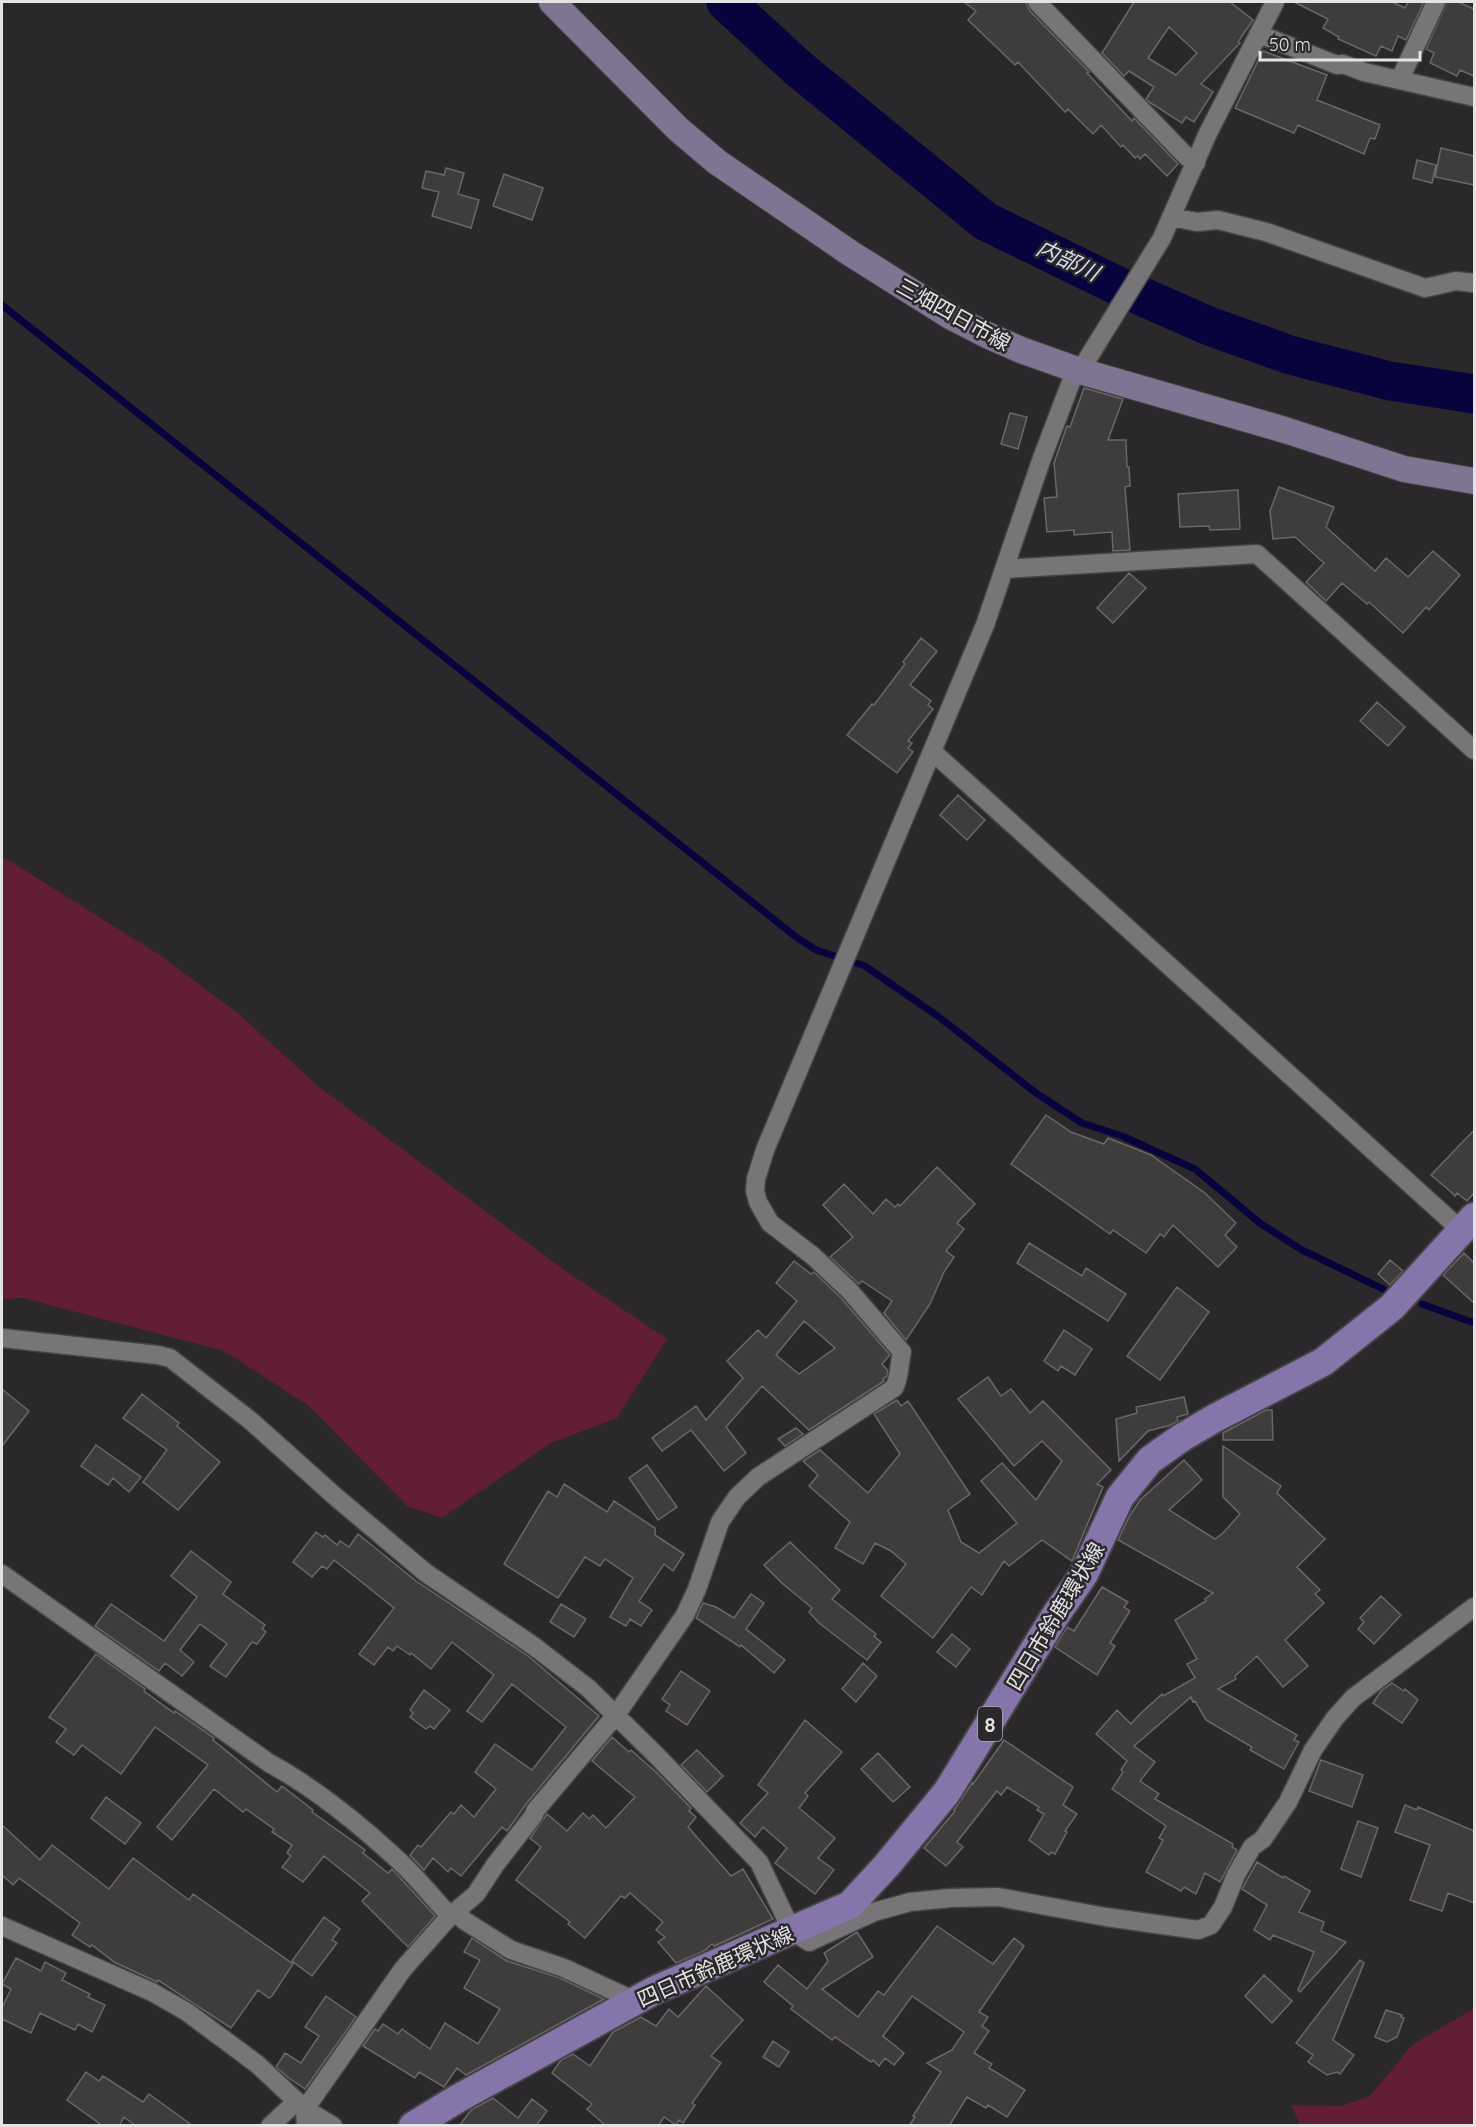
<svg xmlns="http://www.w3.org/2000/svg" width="1476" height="2127" viewBox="0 0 1476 2127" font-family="Quicksand,'Noto Sans JP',sans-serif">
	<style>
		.green { fill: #621e33 }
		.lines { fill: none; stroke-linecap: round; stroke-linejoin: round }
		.stream { stroke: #07033c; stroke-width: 7 }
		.river { stroke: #07033c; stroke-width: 39 }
		.building { fill: #3f3c3e; stroke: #6a6769; stroke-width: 1.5; fill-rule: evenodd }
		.street-casing { stroke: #454445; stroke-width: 21 }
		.secondary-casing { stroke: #454445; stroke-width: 28 }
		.primary-casing { stroke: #454445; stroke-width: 32 }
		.street { stroke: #777578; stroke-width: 18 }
		.secondary { stroke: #7e7592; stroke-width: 26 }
		.primary { stroke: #8575ab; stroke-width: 28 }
		.labels { text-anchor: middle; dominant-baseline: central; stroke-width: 5; stroke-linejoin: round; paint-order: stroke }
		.shield { fill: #2a282a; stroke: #adacad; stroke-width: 1.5 }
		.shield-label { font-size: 20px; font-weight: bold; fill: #e5e4e5 }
		.street-label { font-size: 21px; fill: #e5e4e5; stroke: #2a282a }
		.water-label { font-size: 22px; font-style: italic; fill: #d5dcf2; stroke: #2a282a }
	</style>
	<rect width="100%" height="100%" fill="#2a282a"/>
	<path class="green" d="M 2,856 L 158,954 L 239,1014 L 319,1087 L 564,1270 L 667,1339 L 617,1418 L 551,1443 L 442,1518 L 407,1506 L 309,1406 L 224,1351 L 23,1298 L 2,1299 Z
		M 1473,2009 L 1474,2009 L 1474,2125 L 1300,2125 L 1291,2105 L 1341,2106 L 1370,2096 L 1412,2045 Z"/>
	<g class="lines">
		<path class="stream" d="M 2,305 L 796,937 L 816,950 L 865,966 L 939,1017 L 1036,1093 L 1082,1123 L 1122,1136 L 1195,1169 L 1261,1224 L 1302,1250 L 1383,1289
			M 1422,1304 L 1474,1323"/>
		<path class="river" d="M 726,2 L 798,68 L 985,221 L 1118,286 L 1209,326 L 1290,355 L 1390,381 L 1474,394"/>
	</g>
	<path class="building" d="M 964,2 L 1026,2 L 1029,10 L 1089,72 L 1087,73 L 1132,121 L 1134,118 L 1178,164 L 1167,176 L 1145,154 L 1140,159 L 1138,156 L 1135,158 L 1123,145 L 1121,147 L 1101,125 L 1093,134 L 1068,109 L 1065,112 L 1018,62 L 1015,65 L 968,20 L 976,11 Z
		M 1134,2 L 1230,2 L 1253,20 L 1238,42 L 1240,43 L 1201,84 L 1213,92 L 1194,122 L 1186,117 L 1182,123 L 1149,102 L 1146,99 L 1154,87 L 1129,71 L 1124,76 L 1102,53 ZM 1169,27 L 1197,53 L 1176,75 L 1148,58 Z
		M 1294,2 L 1392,2 L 1405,8 L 1408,2 L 1424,2 L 1406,40 L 1398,36 L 1392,51 L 1381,46 L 1376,56 L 1338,39 L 1339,37 L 1323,28 L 1328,19 Z
		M 1447,2 L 1458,2 L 1474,9 L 1474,76 L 1460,70 L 1457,76 L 1430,63 L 1434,53 L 1426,49 Z
		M 1263,51 L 1327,75 L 1317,100 L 1380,125 L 1375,139 L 1370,138 L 1364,154 L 1298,125 L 1294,133 L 1235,108 Z
		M 1441,148 L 1474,156 L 1474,185 L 1435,177 Z
		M 1417,160 L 1436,165 L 1432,183 L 1413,178 Z
		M 446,168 L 464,173 L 458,194 L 479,200 L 471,228 L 432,216 L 439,192 L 422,188 L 426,171 L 444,175 Z
		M 504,174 L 543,188 L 532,220 L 493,206 Z
		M 1084,388 L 1123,399 L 1108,440 L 1126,440 L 1127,467 L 1129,467 L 1130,486 L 1125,487 L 1130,550 L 1113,551 L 1112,532 L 1074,535 L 1074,530 L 1047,532 L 1044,498 L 1057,497 L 1054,463 L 1067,426 L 1070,427 Z
		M 1010,413 L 1027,417 L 1018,449 L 1001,444 Z
		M 1279,487 L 1334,507 L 1326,527 L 1375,571 L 1386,558 L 1408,577 L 1433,551 L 1460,575 L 1429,610 L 1426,607 L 1403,633 L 1369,602 L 1367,604 L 1342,583 L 1326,601 L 1306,582 L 1324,563 L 1295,537 L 1273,539 L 1270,511 Z
		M 1238,490 L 1240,529 L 1210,530 L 1209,526 L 1180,527 L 1178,494 Z
		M 1129,573 L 1146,588 L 1113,623 L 1097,608 Z
		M 921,638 L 937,651 L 910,685 L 931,701 L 928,705 L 933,709 L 908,741 L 912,743 L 908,748 L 913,752 L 897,773 L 847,735 L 872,704 L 874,705 L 905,664 L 903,662 Z
		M 1377,702 L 1405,727 L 1388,746 L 1360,721 Z
		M 958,795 L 985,820 L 967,840 L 940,815 Z
		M 1046,1115 L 1071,1132 L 1104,1144 L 1108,1138 L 1151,1155 L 1205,1193 L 1236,1223 L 1225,1235 L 1237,1247 L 1218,1267 L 1173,1225 L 1164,1237 L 1160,1234 L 1146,1253 L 1113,1230 L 1110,1234 L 1011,1164 Z
		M 1474,1130 L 1474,1193 L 1467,1201 L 1457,1193 L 1455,1196 L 1451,1192 L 1431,1175 Z
		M 937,1167 L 975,1204 L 957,1223 L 964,1229 L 946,1251 L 954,1257 L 944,1272 L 930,1304 L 906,1340 L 884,1313 L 892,1301 L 862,1281 L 859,1284 L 830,1257 L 853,1237 L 823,1205 L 844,1184 L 873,1214 L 886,1199 L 895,1207 L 898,1204 L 900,1206 Z
		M 1029,1243 L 1082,1276 L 1086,1268 L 1126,1294 L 1108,1321 L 1017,1263 Z
		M 1464,1253 L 1474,1263 L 1474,1303 L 1443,1275 Z
		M 1390,1260 L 1403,1271 L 1390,1285 L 1378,1274 Z
		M 794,1261 L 811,1274 L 814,1272 L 841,1298 L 890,1355 L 882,1364 L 888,1371 L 887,1376 L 883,1379 L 884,1381 L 809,1430 L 762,1386 L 726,1427 L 746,1453 L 724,1471 L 691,1430 L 662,1451 L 652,1438 L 696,1406 L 706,1420 L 743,1378 L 727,1361 L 758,1330 L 766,1338 L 797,1301 L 776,1283 ZM 804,1321 L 835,1348 L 799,1374 L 776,1355 Z
		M 1177,1287 L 1209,1312 L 1160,1380 L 1127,1356 Z
		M 1064,1330 L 1092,1349 L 1075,1375 L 1061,1366 L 1058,1371 L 1044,1361 Z
		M 988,1377 L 1001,1396 L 1011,1389 L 1030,1413 L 1043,1401 L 1111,1470 L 1097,1484 L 1103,1487 L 1072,1561 L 1042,1540 L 1009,1566 L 1004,1561 L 982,1595 L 971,1587 L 933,1638 L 881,1596 L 906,1564 L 891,1551 L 875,1543 L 863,1564 L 835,1548 L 850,1522 L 809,1486 L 818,1475 L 803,1461 L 820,1450 L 868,1493 L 900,1454 L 874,1414 L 897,1400 L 901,1406 L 908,1401 L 970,1494 L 948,1510 L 961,1542 L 979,1553 L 1017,1523 L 981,1481 L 1002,1463 L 1036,1500 L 1062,1461 L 1042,1441 L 1014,1466 L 958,1399 Z
		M 2,1389 L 29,1411 L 2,1446 Z
		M 142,1394 L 179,1423 L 177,1426 L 220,1462 L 178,1510 L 143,1482 L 167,1450 L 123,1418 Z
		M 1184,1397 L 1188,1414 L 1177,1417 L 1178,1421 L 1171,1425 L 1148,1431 L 1119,1461 L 1116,1419 L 1137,1413 L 1136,1407 Z
		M 1266,1410 L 1272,1410 L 1273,1440 L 1223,1440 L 1223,1433 Z
		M 796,1428 L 803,1434 L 785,1446 L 778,1439 Z
		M 96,1445 L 141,1477 L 129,1492 L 113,1478 L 108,1485 L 81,1466 Z
		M 1223,1446 L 1281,1486 L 1277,1493 L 1325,1539 L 1297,1567 L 1320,1590 L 1315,1594 L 1324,1603 L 1285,1640 L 1308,1666 L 1283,1687 L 1257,1656 L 1235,1676 L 1236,1679 L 1218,1689 L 1297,1735 L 1294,1740 L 1299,1742 L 1284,1769 L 1250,1750 L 1252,1747 L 1206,1720 L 1195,1701 L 1193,1702 L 1191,1697 L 1134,1746 L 1155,1762 L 1140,1781 L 1159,1794 L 1155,1799 L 1233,1844 L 1232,1847 L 1237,1850 L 1220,1882 L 1205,1873 L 1196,1894 L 1184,1887 L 1181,1891 L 1146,1872 L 1163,1840 L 1159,1838 L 1166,1826 L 1112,1789 L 1123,1772 L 1121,1770 L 1127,1761 L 1096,1734 L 1117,1710 L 1131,1724 L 1140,1714 L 1162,1694 L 1163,1696 L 1195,1678 L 1187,1664 L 1197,1659 L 1175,1620 L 1206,1601 L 1205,1599 L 1213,1593 L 1118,1540 L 1129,1517 L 1140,1500 L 1184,1460 L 1202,1480 L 1169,1510 L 1215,1539 L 1223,1533 L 1240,1514 L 1223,1497 Z
		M 647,1465 L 677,1507 L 658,1520 L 629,1478 Z
		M 564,1484 L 607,1512 L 614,1501 L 655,1528 L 655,1535 L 684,1554 L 673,1571 L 664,1564 L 639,1601 L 652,1610 L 641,1626 L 630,1619 L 626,1626 L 610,1617 L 633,1578 L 605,1559 L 600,1566 L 585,1557 L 558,1598 L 504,1564 L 548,1491 L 557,1497 Z
		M 316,1532 L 323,1537 L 325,1535 L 337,1545 L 340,1541 L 349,1547 L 358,1534 L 416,1581 L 528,1656 L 599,1716 L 526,1804 L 507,1831 L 502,1827 L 461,1876 L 451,1868 L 448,1872 L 433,1858 L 424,1870 L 410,1855 L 418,1845 L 421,1847 L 451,1812 L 454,1814 L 461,1805 L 474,1817 L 496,1789 L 475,1772 L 495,1744 L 532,1770 L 566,1727 L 512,1684 L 482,1722 L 467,1711 L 494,1675 L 452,1642 L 431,1669 L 411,1653 L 410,1655 L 397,1646 L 393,1651 L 388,1647 L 374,1665 L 359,1654 L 394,1608 L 334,1560 L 327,1569 L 322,1566 L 312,1577 L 293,1562 Z
		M 790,1542 L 840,1590 L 832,1599 L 876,1634 L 874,1636 L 881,1642 L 867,1660 L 819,1623 L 809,1612 L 812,1608 L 783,1584 L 764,1565 Z
		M 191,1551 L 231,1582 L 223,1594 L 265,1625 L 262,1629 L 266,1632 L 257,1644 L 252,1642 L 226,1677 L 210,1666 L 227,1644 L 200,1624 L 180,1650 L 194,1662 L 182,1676 L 165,1663 L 159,1671 L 95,1626 L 111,1604 L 164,1641 L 197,1597 L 171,1576 Z
		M 1102,1587 L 1128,1602 L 1124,1607 L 1130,1611 L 1110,1643 L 1115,1646 L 1097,1675 L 1055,1647 L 1067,1627 L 1074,1631 Z
		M 751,1594 L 764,1603 L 746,1629 L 785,1660 L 774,1673 L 741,1645 L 740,1647 L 696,1618 L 703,1603 L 716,1607 L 734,1618 Z
		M 1381,1596 L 1401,1615 L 1374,1644 L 1358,1629 L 1364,1622 L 1360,1618 Z
		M 561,1604 L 586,1619 L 574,1637 L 550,1622 Z
		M 952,1634 L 970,1649 L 956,1667 L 937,1652 Z
		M 96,1654 L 145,1689 L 144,1691 L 174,1713 L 175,1711 L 214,1738 L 213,1740 L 277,1792 L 282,1786 L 313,1810 L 312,1812 L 365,1850 L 363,1853 L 388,1873 L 392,1869 L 435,1916 L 408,1947 L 362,1901 L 370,1893 L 324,1856 L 303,1882 L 282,1867 L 291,1856 L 287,1853 L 292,1845 L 272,1832 L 274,1829 L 246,1809 L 243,1812 L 214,1789 L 172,1840 L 157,1827 L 208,1765 L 155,1727 L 121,1774 L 82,1745 L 74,1755 L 56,1742 L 66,1729 L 49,1717 Z
		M 863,1663 L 877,1676 L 856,1702 L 842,1689 Z
		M 681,1671 L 710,1691 L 687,1725 L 666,1711 L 670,1705 L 662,1699 Z
		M 1392,1683 L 1404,1691 L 1405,1689 L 1418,1700 L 1402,1723 L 1373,1703 L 1381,1691 Z
		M 424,1690 L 450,1710 L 434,1729 L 430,1726 L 426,1729 L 410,1717 L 413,1713 L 410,1710 Z
		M 805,1720 L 842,1752 L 805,1793 L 808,1796 L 799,1808 L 835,1838 L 818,1858 L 834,1870 L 815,1894 L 775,1863 L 787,1848 L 763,1827 L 755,1837 L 740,1823 L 768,1793 L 758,1785 Z
		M 612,1737 L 629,1752 L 631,1750 L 657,1773 L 691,1808 L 689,1811 L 696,1817 L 688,1827 L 731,1876 L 743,1869 L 773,1919 L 714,1946 L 712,1944 L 704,1951 L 676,1963 L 658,1942 L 665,1937 L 656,1930 L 663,1922 L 630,1893 L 625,1898 L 621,1896 L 585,1938 L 568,1924 L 570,1922 L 516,1880 L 541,1847 L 530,1838 L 547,1814 L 567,1831 L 583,1813 L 589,1819 L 593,1815 L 606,1828 L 635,1797 L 592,1761 Z
		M 1004,1740 L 1073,1787 L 1063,1805 L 1077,1814 L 1065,1831 L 1067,1832 L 1055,1854 L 1051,1852 L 1049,1855 L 1029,1840 L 1044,1814 L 1037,1810 L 1039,1807 L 1007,1787 L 1001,1795 L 997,1791 L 957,1842 L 963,1847 L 946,1866 L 924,1848 L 955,1811 L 954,1810 L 972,1783 L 973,1784 Z
		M 697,1750 L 723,1776 L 707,1792 L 681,1765 Z
		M 878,1753 L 910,1787 L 893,1802 L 861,1769 Z
		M 1321,1760 L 1363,1775 L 1352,1807 L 1309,1791 Z
		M 106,1797 L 141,1823 L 125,1844 L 91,1818 Z
		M 1405,1805 L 1417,1810 L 1418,1807 L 1474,1831 L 1474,1903 L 1448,1893 L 1442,1911 L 1410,1900 L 1430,1845 L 1395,1832 Z
		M 1358,1821 L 1378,1828 L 1361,1877 L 1341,1869 Z
		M 2,1825 L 40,1860 L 52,1845 L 109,1889 L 133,1858 L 189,1900 L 193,1894 L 293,1964 L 272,1996 L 269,1998 L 258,1990 L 231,2028 L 158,1980 L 157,1982 L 114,1962 L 92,1945 L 90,1947 L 72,1935 L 80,1923 L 19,1878 L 13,1885 L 2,1875 Z
		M 1257,1862 L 1283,1878 L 1284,1876 L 1310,1891 L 1299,1912 L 1324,1922 L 1321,1931 L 1346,1942 L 1300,1992 L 1298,1990 L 1314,1952 L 1273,1935 L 1270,1940 L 1254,1930 L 1267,1905 L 1242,1889 Z
		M 324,1917 L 340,1929 L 332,1940 L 337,1943 L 312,1976 L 292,1961 Z
		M 937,1926 L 993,1964 L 1014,1938 L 1024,1946 L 979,2012 L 988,2017 L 982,2026 L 989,2031 L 974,2053 L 992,2064 L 989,2068 L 1025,2090 L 1007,2117 L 988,2105 L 986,2108 L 967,2097 L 949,2126 L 909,2126 L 915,2117 L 913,2116 L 941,2072 L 927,2063 L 952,2050 L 964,2032 L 912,1996 L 883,2036 L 904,2053 L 894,2065 L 885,2058 L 879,2066 L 873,2060 L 871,2062 L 835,2037 L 832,2040 L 791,2009 L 793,2006 L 764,1982 L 778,1965 L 807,1989 L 828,1961 L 824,1953 L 857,1932 L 873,1957 L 822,1989 L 858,2017 L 878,1991 L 884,1995 Z
		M 472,1938 L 507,1961 L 560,1978 L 604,1999 L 466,2075 L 457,2068 L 444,2087 L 419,2072 L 415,2078 L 363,2046 L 375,2029 L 378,2031 L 383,2024 L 398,2034 L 402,2029 L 430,2049 L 445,2023 L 478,2044 L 500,2009 L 464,1988 L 480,1960 L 464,1952 Z
		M 16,1958 L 41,1971 L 45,1962 L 66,1973 L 62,1980 L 90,1994 L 88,1997 L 105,2005 L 92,2032 L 78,2024 L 75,2030 L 40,2013 L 31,2033 L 2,2019 L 2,2008 L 11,1989 L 2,1984 Z
		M 1360,1960 L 1364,1963 L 1333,2040 L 1354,2055 L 1340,2074 L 1337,2072 L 1327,2075 L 1308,2062 L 1313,2055 L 1296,2043 Z
		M 1264,1975 L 1292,2001 L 1272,2023 L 1245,1996 Z
		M 706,1986 L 743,2020 L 711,2056 L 721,2063 L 692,2103 L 695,2105 L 683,2123 L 679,2120 L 676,2125 L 664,2117 L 658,2126 L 606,2126 L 587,2109 L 592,2104 L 552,2073 L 561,2060 L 573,2054 L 590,2066 L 613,2032 L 641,2017 L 656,2026 L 669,2009 L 678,2017 Z
		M 326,1996 L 356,2017 L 305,2089 L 289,2078 L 276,2067 L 285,2053 L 301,2063 L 319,2036 L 305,2027 Z
		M 1386,2010 L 1402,2015 L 1401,2017 L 1404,2018 L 1397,2037 L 1387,2042 L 1375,2037 Z
		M 773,2041 L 789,2052 L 779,2067 L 763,2057 Z
		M 86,2072 L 99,2081 L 103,2076 L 143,2102 L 149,2094 L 193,2126 L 136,2126 L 124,2117 L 119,2126 L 103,2126 L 67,2100 Z
		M 493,2098 L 518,2118 L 532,2099 L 547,2111 L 536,2126 L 459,2126 L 471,2110 Z"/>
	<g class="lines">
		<g class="street-casing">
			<path id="street" d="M 1037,2 L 1187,157 L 1196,163
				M 1259,34 L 1337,65 L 1343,64 L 1364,72 L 1474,97
				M 1400,79 L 1436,2
				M 1171,217 L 1197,222 L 1218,220 L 1266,232 L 1425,288 L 1456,281 L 1474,283
				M 1080,371 L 1162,238 L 1208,133 L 1275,2
				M 1004,569 L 1257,554 L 1474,750
				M 933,752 L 1462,1231
				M 2,1338 L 158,1355 L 170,1358 L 251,1421 L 337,1498 L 426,1573 L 535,1647 L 588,1688 L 657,1756 L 759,1862 L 792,1931 L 809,1942 L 874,1912 L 910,1902 L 950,1898 L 998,1897 L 1106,1917 L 1198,1930 L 1211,1925 L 1223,1907 L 1236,1875 L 1252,1847 L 1263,1839 L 1288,1802 L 1313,1750 L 1335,1718 L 1353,1698 L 1474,1607
				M 2,1574 L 269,1763 C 315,1788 358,1823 397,1859 C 416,1876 432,1897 450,1916
				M 455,1912 L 465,1921 L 511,1950 L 564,1968 L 635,2001
				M 2,1926 L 152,1992 L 187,2012 L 257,2064 L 305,2109 L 333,2126
				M 270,2126 L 297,2101
				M 306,2126 L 305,2109 L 403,1969 L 450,1916 L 476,1894 L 495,1865 L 534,1815 L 535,1811 L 616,1715 L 685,1615 L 697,1589 L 720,1522 L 737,1497 L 758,1477 L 894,1388 C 900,1377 899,1364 902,1352 L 849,1290 L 813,1256 L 770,1223 L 758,1202 L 755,1191 L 756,1179 L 765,1150 L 985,625 L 1042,458 L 1076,369"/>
		</g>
		<g class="secondary-casing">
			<path id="secondary" d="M 552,2 L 678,129 L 717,162 L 850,253 L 950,316 L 987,335 L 1021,350 L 1080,371 L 1285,430 L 1404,469 L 1474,481"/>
		</g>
		<g class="primary-casing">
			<path id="primary" d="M 413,2126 L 457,2099 L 655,1990 L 850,1905 L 887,1865 L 947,1792 L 1055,1616 L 1084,1574 L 1120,1497 L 1150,1460 L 1181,1438 L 1215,1418 L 1323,1362 L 1392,1307 L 1474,1217"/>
		</g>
		<use href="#street" class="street"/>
		<use href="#secondary" class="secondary"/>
		<use href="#primary" class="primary"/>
	</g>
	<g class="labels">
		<rect class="shield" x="978" y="1707" width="24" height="34" rx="4.5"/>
		<g class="shield-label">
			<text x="990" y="1724">8</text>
		</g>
		<g class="street-label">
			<text transform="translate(954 314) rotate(29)">三畑四日市線</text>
			<text transform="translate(1055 1616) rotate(-59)">四日市鈴鹿環状線</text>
			<text transform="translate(715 1966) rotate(-24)">四日市鈴鹿環状線</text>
		</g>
		<g class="water-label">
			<text transform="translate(1068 260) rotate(25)">内部川</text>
		</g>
	</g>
	<rect width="1476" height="2127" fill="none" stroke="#e5e4e5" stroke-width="6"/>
	<path d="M1260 51v9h160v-9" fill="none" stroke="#e5e4e5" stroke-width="3"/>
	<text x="1269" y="51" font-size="18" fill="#e5e4e5" stroke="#2a282a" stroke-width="4.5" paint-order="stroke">50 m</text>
</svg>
